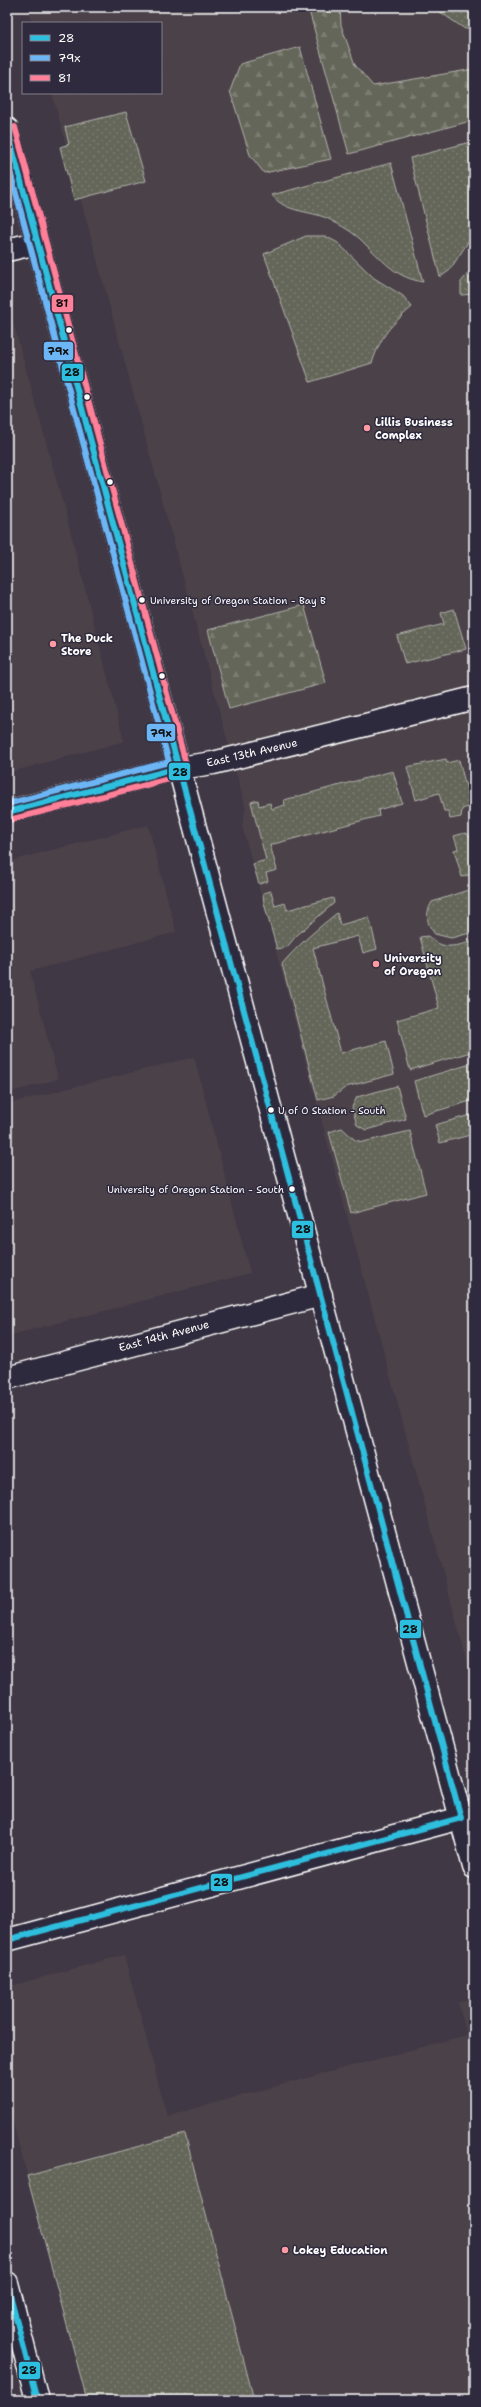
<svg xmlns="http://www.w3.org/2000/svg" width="481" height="2407" viewBox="0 0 481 2407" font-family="'Shantell Sans',sans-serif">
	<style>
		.built { fill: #4c424a }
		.grass { fill: url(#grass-dots); stroke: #b2b2ac }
		.forest { fill: url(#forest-firs); stroke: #b2b2ac }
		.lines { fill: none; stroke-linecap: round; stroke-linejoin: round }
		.pedestrian-casing { stroke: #fff; stroke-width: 25 }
		.minor-casing { stroke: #fff; stroke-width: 25 }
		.tertiary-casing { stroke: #fff; stroke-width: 25 }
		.pedestrian { stroke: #2f2a3d; stroke-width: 22 }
		.minor { stroke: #2f2a3d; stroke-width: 22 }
		.tertiary { stroke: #2f2a3d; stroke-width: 22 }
		.bus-1-casing { stroke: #2f2a3d; stroke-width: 9 }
		.bus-2-casing { stroke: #2f2a3d; stroke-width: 9 }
		.bus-3-casing { stroke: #2f2a3d; stroke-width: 9 }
		.bus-1 { stroke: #2dbfdf; stroke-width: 6 }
		.bus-2 { stroke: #6db6f5; stroke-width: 6 }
		.bus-3 { stroke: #ff8098; stroke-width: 6 }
		.bus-dot { fill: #fff; stroke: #2f2a3d; stroke-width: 1.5 }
		.poi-dot { fill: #ff9aa2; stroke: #2f2a3d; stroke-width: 1.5 }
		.labels { text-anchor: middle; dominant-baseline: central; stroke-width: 3; stroke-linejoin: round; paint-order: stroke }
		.bus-label { font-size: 10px; fill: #fff; stroke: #2f2a3d; text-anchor: start }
		.poi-label { font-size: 11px; font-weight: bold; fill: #fff; stroke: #2f2a3d; text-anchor: start }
		.street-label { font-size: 11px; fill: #fff; stroke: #2f2a3d }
		.line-badge { stroke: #2f2a3d; stroke-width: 1.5 }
		.pale-badge-label { font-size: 11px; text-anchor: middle; font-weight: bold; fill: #111 }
	</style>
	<defs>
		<pattern id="grass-dots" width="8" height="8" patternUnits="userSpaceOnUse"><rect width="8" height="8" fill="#646658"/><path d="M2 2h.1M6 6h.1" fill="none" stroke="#7b7d71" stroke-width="1.8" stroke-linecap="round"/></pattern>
		<pattern id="forest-firs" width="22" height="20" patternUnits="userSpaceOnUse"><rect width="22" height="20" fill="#646658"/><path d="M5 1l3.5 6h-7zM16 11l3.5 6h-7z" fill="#7b7d71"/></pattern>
	</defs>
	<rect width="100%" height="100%" fill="#403845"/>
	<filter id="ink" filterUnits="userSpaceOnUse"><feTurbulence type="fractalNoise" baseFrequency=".025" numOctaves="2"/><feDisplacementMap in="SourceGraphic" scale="8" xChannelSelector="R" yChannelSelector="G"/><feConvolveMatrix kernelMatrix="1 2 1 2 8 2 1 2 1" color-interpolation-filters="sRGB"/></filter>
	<g filter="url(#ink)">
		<path class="built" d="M 28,7 L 474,7 L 474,1687 L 242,825 L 246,809 L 52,93 L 161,93 L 161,23 L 32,23 Z
			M 7,300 L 71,534 L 124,741 L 7,773 Z
			M 148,825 L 176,932 L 30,971 L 58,1079 L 7,1093 L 7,862 Z
			M 194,1057 L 250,1273 L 7,1336 L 7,1104 Z
			M 124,1955 L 167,2116 L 467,2035 L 458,2002 L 474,1998 L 474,2400 L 87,2400 L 7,2099 L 7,1987 Z"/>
		<path class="grass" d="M 440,7 L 474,7 L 474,27 L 465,29 L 440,12 Z
			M 126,112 L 146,181 L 74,200 L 60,147 L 69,144 L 65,127 Z
			M 474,141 L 474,233 L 449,271 L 440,277 L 410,158 Z
			M 391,163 L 423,282 C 395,277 386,263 366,245 C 357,235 346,228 334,222 C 314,209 287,215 272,195 Z
			M 306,236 L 325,236 L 338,243 L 374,278 L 403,296 L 412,307 C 389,327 382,334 372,363 L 310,382 L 264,254 Z
			M 474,266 L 474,294 L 461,295 L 461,282 Z
			M 454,609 L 466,649 L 405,664 L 397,636 L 444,624 L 441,613 Z
			M 446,759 L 447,763 L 459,760 L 471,806 L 462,809 L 461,817 L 450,819 L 448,811 L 444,811 L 439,793 L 416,800 L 407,767 Z
			M 393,771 L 402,803 L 378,810 L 379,816 L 270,845 L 277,870 L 266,873 L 268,881 L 259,884 L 253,864 L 266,860 L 251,802 L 258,800 L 259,806 L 270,803 L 272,809 L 285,805 L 284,800 Z
			M 465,833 L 468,834 L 474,842 L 474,873 L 462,877 L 454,850 L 458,849 L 454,836 Z
			M 474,884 L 474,932 L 451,938 L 435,934 C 426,923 425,914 432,902 L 468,890 L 467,885 Z
			M 271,891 L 275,906 L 285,903 L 287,910 L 333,898 L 334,903 L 296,936 L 287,947 L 277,949 L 264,903 L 263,893 Z
			M 337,913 L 340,925 L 369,917 L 377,949 L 363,953 L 358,936 L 313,948 L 341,1053 L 386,1041 L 394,1074 L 346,1087 L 334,1096 L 318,1100 L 282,964 C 298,945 317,929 337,913 Z
			M 428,936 C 443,951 456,946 474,941 L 474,1051 L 410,1070 L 397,1020 L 439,1008 L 420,937 Z
			M 474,1063 L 474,1100 L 423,1115 L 414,1081 Z
			M 397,1086 L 406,1119 L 366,1130 L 357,1125 L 352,1107 L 357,1097 Z
			M 474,1114 L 474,1134 L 440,1143 L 435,1125 Z
			M 342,1128 L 355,1140 L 363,1142 L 410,1131 L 426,1193 L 351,1213 L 329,1132 Z
			M 185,2134 L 254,2400 L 87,2400 L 27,2176 Z"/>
		<path class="forest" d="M 308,7 L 340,7 L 341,25 L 355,65 L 373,86 L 474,69 L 474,120 L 349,154 Z
			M 300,47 L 331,159 L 264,173 L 250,155 L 230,91 L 240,64 Z
			M 304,605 L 326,683 L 229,709 L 208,630 Z"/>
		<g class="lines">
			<g class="pedestrian-casing">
				<path id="pedestrian" d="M 179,768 L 213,763 L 474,698"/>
			</g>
			<g class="minor-casing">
				<path id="minor" d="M 7,250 L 37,243
					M 179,768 L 474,1867
					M 7,1378 L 321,1295
					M 7,1940 L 461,1818"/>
			</g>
			<g class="tertiary-casing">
				<path id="tertiary" d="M 7,129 L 179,768 L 7,812
					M 7,2283 L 37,2400"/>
			</g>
			<use href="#pedestrian" class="pedestrian"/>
			<use href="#minor" class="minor"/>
			<use href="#tertiary" class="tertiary"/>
			<g class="bus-1-casing">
				<path id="bus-1" d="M 7,129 L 461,1818 L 7,1940
					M 7,812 L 179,768
					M 7,2283 L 37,2400"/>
			</g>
			<g class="bus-2-casing">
				<path id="bus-2" d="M 7,160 L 169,762 L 7,804"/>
			</g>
			<g class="bus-3-casing">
				<path id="bus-3" d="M 9,820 L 181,776 L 187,768 L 15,127"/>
			</g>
			<use href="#bus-1" class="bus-1"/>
			<use href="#bus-2" class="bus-2"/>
			<use href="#bus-3" class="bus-3"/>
		</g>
	</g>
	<g class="bus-dot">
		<circle cx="69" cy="330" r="3.5"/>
		<circle cx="87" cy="397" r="3.5"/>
		<circle cx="110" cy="482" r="3.5"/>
		<circle cx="142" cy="600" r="3.5"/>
		<circle cx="162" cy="676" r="3.5"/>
		<circle cx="271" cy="1110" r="3.5"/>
		<circle cx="292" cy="1189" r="3.5"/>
	</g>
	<g class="poi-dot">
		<circle cx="367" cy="428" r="4"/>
		<circle cx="53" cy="644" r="4"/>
		<circle cx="376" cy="964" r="4"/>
		<circle cx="285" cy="2250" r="4"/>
	</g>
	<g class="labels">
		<g class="bus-label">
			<text x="150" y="600">University of Oregon Station - Bay B</text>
			<text x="278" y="1110">U of O Station - South</text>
			<text x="284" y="1189" text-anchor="end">University of Oregon Station - South</text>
		</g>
		<g class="poi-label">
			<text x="375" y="422">Lillis Business<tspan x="375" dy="13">Complex</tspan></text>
			<text x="61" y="638">The Duck<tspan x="61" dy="13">Store</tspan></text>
			<text x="384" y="958">University<tspan x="384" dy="13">of Oregon</tspan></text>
			<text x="293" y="2250">Lokey Education</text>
		</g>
		<g class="street-label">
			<text transform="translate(252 753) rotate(-13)">East 13th Avenue</text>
			<text transform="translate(164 1336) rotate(-15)">East 14th Avenue</text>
		</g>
	</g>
	<g class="line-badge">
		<rect x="51" y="294" width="23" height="19" rx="4" fill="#ff8098"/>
		<rect x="43" y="341" width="31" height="20" rx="4" fill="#6db6f5"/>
		<rect x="61" y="363" width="23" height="19" rx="4" fill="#2dbfdf"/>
		<rect x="146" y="723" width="30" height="19" rx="4" fill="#6db6f5"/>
		<rect x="168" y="762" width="23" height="19" rx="4" fill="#2dbfdf"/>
		<rect x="291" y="1220" width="23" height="19" rx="4" fill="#2dbfdf"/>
		<rect x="399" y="1619" width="23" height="20" rx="4" fill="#2dbfdf"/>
		<rect x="210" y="1873" width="23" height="19" rx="4" fill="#2dbfdf"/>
		<rect x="18" y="2361" width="23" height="19" rx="4" fill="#2dbfdf"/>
	</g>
	<g class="pale-badge-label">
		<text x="62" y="307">81</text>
		<text x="58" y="355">79x</text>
		<text x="72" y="376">28</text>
		<text x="161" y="737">79x</text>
		<text x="180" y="776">28</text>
		<text x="303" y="1233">28</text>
		<text x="410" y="1633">28</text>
		<text x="221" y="1886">28</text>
		<text x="29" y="2374">28</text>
	</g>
	<rect width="481" height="2407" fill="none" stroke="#2f2a3d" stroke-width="24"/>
	<rect x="12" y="12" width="457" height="2383" fill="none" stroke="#fff" stroke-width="1.5" filter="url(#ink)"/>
	<rect x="22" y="22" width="140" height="72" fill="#2f2a3d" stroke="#827f8b"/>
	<rect x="30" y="35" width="20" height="6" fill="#2dbfdf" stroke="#827f8b"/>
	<text x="58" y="42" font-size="12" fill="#ffffff">28</text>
	<rect x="30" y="55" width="20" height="6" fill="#6db6f5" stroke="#827f8b"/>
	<text x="58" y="62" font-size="12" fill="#ffffff">79x</text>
	<rect x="30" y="75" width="20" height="6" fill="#ff8098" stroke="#827f8b"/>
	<text x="58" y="82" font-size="12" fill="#ffffff">81</text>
</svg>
